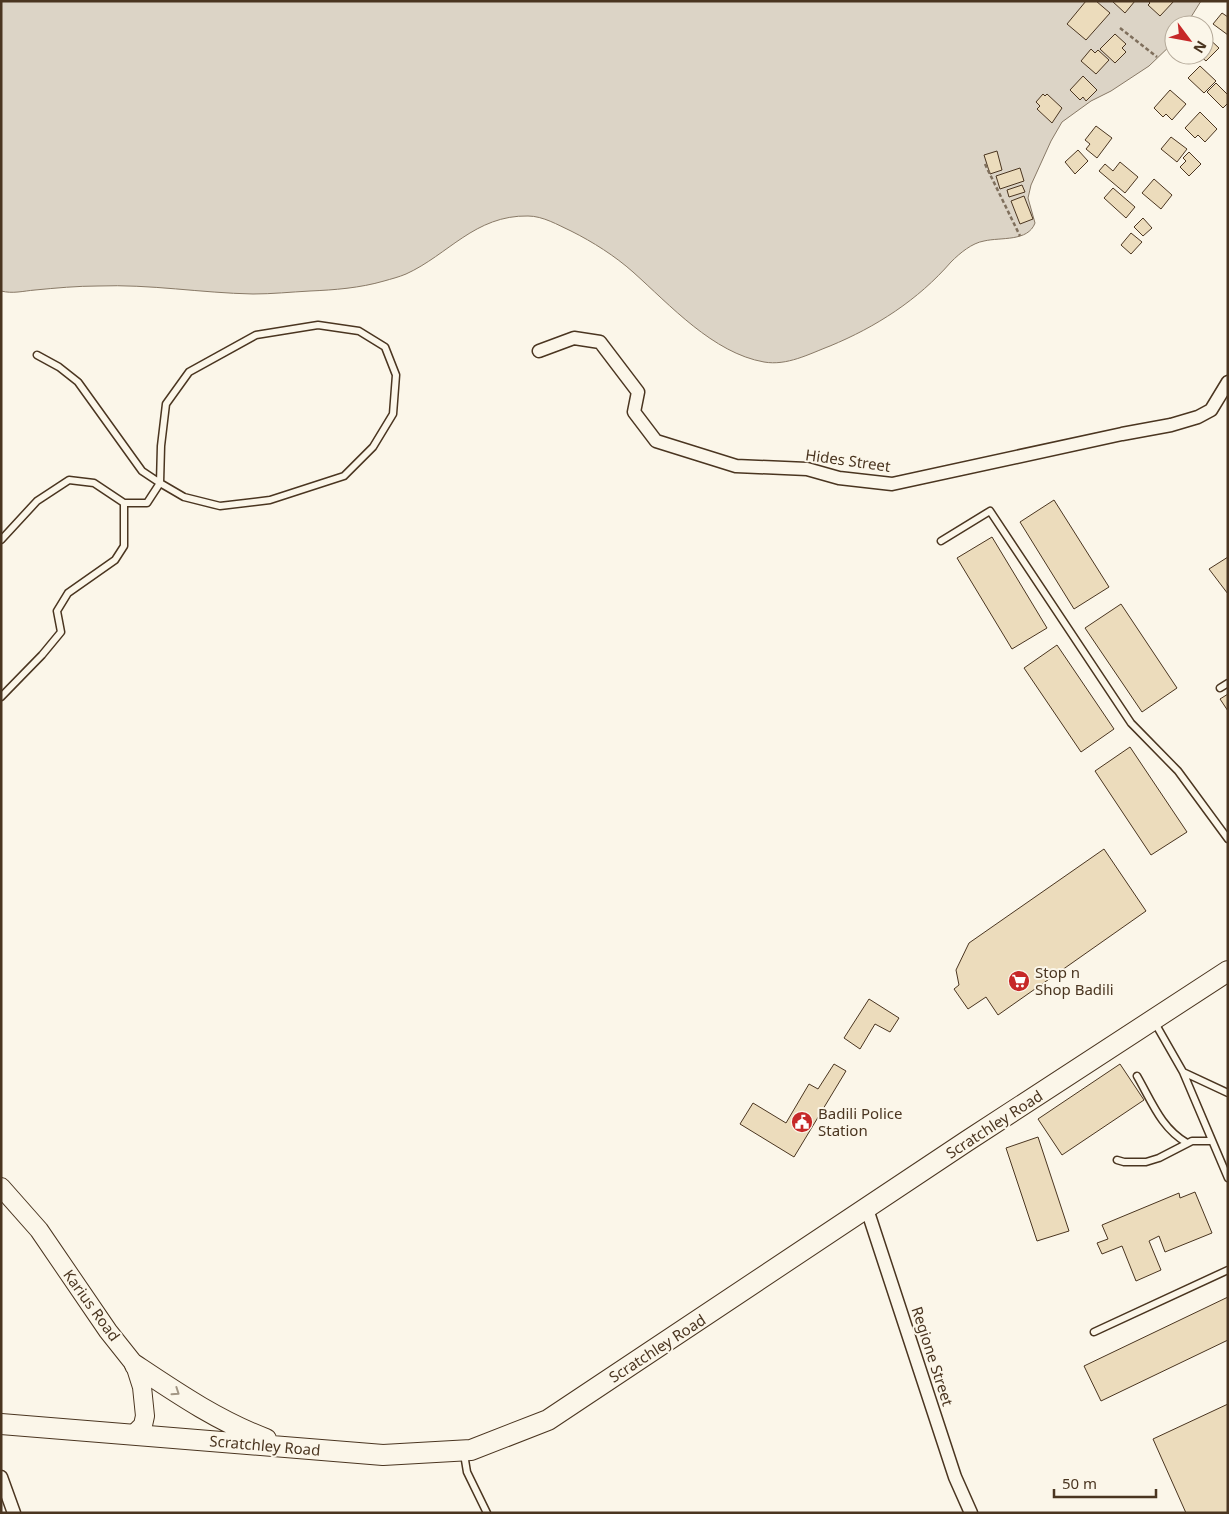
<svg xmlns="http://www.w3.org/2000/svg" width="1229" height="1514" viewBox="0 0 1229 1514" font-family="'Noto Sans',sans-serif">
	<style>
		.water { fill: #dcd4c6; stroke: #887966 }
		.building { fill: #ecdcbc; stroke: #4a3520 }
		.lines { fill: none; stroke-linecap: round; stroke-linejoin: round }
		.lane-casing { stroke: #4a3520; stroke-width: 9 }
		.street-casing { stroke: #4a3520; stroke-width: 15 }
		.secondary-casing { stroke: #4a3520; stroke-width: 20 }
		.primary-casing { stroke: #4a3520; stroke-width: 22 }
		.path { stroke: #7f6f5c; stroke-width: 2.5; stroke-dasharray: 4 2.5; stroke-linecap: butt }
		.lane { stroke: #fbf6e9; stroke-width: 6 }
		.street { stroke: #fbf6e9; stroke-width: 12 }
		.secondary { stroke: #fbf6e9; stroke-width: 18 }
		.primary { stroke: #fbf6e9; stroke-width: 20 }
		.oneway { stroke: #a29684 }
		.labels { text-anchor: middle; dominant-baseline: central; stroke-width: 4; stroke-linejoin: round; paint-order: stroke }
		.street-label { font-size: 15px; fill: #4a3520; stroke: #fbf6e9 }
		.poi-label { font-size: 15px; fill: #4a3520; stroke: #fbf6e9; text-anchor: start }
	</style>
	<rect width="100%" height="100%" fill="#fbf6e9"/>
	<path class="water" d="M 1,1 L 1201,1 L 1186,25 L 1174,25 L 1174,42 L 1149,66 L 1111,91 L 1091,101 L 1062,122 L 1051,141 L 1031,185 L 1028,198 L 1035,223 C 1028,242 1001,237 984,241 C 972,243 960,253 951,262 C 918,300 876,327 830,346 C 809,354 787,366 764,362 C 713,353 670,305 633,272 C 615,256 593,242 571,231 C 558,225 543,216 528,216 C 475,215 448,255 406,274 C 399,277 391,279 384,281 C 360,288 334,290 310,291 C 291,292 272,294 253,294 C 201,293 150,284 98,286 C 77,286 56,288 35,290 C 23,291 13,294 1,291 Z"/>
	<path class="building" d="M 1086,1 L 1096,1 L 1110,13 L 1086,40 L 1067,24 Z
		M 1112,1 L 1135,1 L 1125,13 Z
		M 1148,1 L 1174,1 L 1160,16 L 1148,5 L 1150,3 Z
		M 1222,13 L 1228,17 L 1228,35 L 1213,24 Z
		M 1115,34 L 1126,44 L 1122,48 L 1126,52 L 1115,63 L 1100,49 Z
		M 1206,36 L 1219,48 L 1206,61 L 1199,55 L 1204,55 L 1204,38 Z
		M 1091,49 L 1095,53 L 1098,50 L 1109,60 L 1096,74 L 1081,61 Z
		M 1200,66 L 1216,81 L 1204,93 L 1188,78 Z
		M 1083,76 L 1097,90 L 1086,101 L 1083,97 L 1080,100 L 1070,90 Z
		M 1216,83 L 1228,95 L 1228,103 L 1223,108 L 1207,92 Z
		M 1170,90 L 1186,104 L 1172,120 L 1166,114 L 1163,117 L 1154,108 Z
		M 1043,94 L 1045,96 L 1047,94 L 1062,108 L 1052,123 L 1037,109 L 1040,106 L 1036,102 Z
		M 1200,112 L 1217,129 L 1205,142 L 1198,135 L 1195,138 L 1185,128 Z
		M 1096,126 L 1112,138 L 1097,158 L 1086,149 L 1090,144 L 1085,140 Z
		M 1171,137 L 1187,149 L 1177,162 L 1161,149 Z
		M 1078,150 L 1088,161 L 1075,174 L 1065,162 Z
		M 997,151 L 1002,170 L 990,174 L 984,155 Z
		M 1189,152 L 1201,164 L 1189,176 L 1180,167 L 1186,161 L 1183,158 Z
		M 1120,162 L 1138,177 L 1125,193 L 1099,171 L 1105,164 L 1113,171 Z
		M 1020,168 L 1024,181 L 1000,189 L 996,176 Z
		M 1154,179 L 1172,195 L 1161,209 L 1142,193 Z
		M 1022,185 L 1025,192 L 1009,197 L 1007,190 Z
		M 1113,188 L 1135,207 L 1126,218 L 1104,198 Z
		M 1024,196 L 1033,219 L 1020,224 L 1011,201 Z
		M 1143,218 L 1152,228 L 1143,236 L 1134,227 Z
		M 1131,233 L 1142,242 L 1131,254 L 1121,245 Z
		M 1054,500 L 1109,587 L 1074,609 L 1020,522 Z
		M 992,537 L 1047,628 L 1012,649 L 957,558 Z
		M 1228,557 L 1228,594 L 1209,569 Z
		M 1121,604 L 1177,688 L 1142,712 L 1085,628 Z
		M 1057,645 L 1114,729 L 1081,752 L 1024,668 Z
		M 1228,694 L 1228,711 L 1220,699 Z
		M 1130,747 L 1187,832 L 1151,855 L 1095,771 Z
		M 1104,849 L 1146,911 L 998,1015 L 986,997 L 968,1009 L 954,989 L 959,985 L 956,970 L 969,943 Z
		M 869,999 L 899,1018 L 890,1032 L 875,1024 L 860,1049 L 844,1038 Z
		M 834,1064 L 846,1071 L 794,1157 L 740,1124 L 753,1103 L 786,1123 L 809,1084 L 818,1089 Z
		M 1120,1064 L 1144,1100 L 1062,1155 L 1038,1119 Z
		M 1038,1137 L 1069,1231 L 1037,1241 L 1006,1148 Z
		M 1195,1192 L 1212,1233 L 1165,1252 L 1159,1236 L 1149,1241 L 1161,1270 L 1136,1281 L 1122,1246 L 1102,1254 L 1097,1243 L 1108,1239 L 1102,1225 L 1179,1193 L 1180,1198 Z
		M 1228,1297 L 1228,1340 L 1101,1401 L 1084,1366 Z
		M 1228,1404 L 1228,1513 L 1186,1513 L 1153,1439 Z"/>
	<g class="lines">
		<g class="lane-casing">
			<path id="lane" d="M 1,540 L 37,501 L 69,480 L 94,483 L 124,503 L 147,503 L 160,483 L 161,446 L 166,404 L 189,372 L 256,335 L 318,325 L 359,331 L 385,347 L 396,375 L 393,414 L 373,447 L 344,476 L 270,500 L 220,506 L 184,497 L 160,483 L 142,471 L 78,382 L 59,367 L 37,355
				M 941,541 L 990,511 L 1131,723 L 1178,771 L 1228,839
				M 1220,688 L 1228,683
				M 1,697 L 42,655 L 61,632 L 57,611 L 68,593 L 115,560 L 124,546 L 124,503
				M 1155,1023 L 1183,1072 L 1228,1178
				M 1183,1072 L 1228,1093
				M 1137,1076 C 1152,1102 1161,1128 1187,1143
				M 1117,1160 L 1124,1162 L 1146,1162 L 1159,1158 L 1192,1141 L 1211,1141
				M 1094,1332 L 1228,1270
				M 464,1454 L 467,1472 L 487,1513"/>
		</g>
		<g class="street-casing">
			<path id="street" d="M 539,351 L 574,338 L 600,342 L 638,392 L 634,412 L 656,441 L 736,466 L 807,469 L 839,478 L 892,484 L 1122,434 L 1171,425 L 1198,417 L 1211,410 L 1228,382
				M 867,1209 L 955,1477 L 971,1513
				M 1,1477 L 14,1513"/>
		</g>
		<g class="secondary-casing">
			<path id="secondary" d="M 1,1187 L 39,1230 L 108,1331 L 135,1365 L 142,1387 L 145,1416 L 143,1425 L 134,1434"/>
		</g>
		<g class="primary-casing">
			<path id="primary" d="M 135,1365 C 177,1393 218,1421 266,1439
				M 1,1424 L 383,1455 L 471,1450 L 548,1420 L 967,1141 L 1228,971"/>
		</g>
		<path class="path" d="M 1120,28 L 1157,57
			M 985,164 L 1020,236"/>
		<use href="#lane" class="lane"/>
		<use href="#street" class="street"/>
		<use href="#secondary" class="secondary"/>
		<use href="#primary" class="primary"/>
	</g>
	<defs><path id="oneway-chevron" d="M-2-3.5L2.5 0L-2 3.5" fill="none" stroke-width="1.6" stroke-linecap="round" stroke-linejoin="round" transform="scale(1.25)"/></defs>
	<use class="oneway" href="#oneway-chevron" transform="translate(176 1392) rotate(34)"/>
	<defs>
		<g id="supermarket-disc" transform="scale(1.125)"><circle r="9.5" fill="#c62828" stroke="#fbf6e9"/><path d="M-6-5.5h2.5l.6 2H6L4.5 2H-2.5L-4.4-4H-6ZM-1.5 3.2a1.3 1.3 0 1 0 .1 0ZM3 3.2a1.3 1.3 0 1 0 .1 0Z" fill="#fff"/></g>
		<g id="civic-disc" transform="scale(1.125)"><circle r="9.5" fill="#c62828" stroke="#fbf6e9"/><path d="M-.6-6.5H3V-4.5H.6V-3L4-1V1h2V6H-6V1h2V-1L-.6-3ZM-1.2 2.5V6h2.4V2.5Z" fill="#fff"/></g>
	</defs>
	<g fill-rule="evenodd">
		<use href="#supermarket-disc" x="1019" y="981"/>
		<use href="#civic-disc" x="802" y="1122"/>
	</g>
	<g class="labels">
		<g class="street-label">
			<text transform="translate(848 460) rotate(8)">Hides Street</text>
			<text transform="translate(994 1124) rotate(-33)">Scratchley Road</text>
			<text transform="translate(92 1305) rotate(54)">Karius Road</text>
			<text transform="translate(657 1348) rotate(-33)">Scratchley Road</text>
			<text transform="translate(933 1356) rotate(72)">Regione Street</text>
			<text transform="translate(265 1445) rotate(5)">Scratchley Road</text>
		</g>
		<g class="poi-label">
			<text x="1035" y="972">Stop n<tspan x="1035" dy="17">Shop Badili</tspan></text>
			<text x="818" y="1113">Badili Police<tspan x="818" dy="17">Station</tspan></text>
		</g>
	</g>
	<rect width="1229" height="1514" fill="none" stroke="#4a3520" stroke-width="5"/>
	<g transform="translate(1189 40) rotate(122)"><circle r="24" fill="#fbf6e9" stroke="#b4a999"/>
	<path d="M0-4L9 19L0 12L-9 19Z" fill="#c62828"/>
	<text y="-8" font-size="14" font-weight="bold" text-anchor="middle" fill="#4a3520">N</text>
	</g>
	<path d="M1054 1489v8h102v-8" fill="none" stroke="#4a3520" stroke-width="2.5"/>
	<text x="1062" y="1489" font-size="15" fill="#4a3520" stroke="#fbf6e9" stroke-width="4" paint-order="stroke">50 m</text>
</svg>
